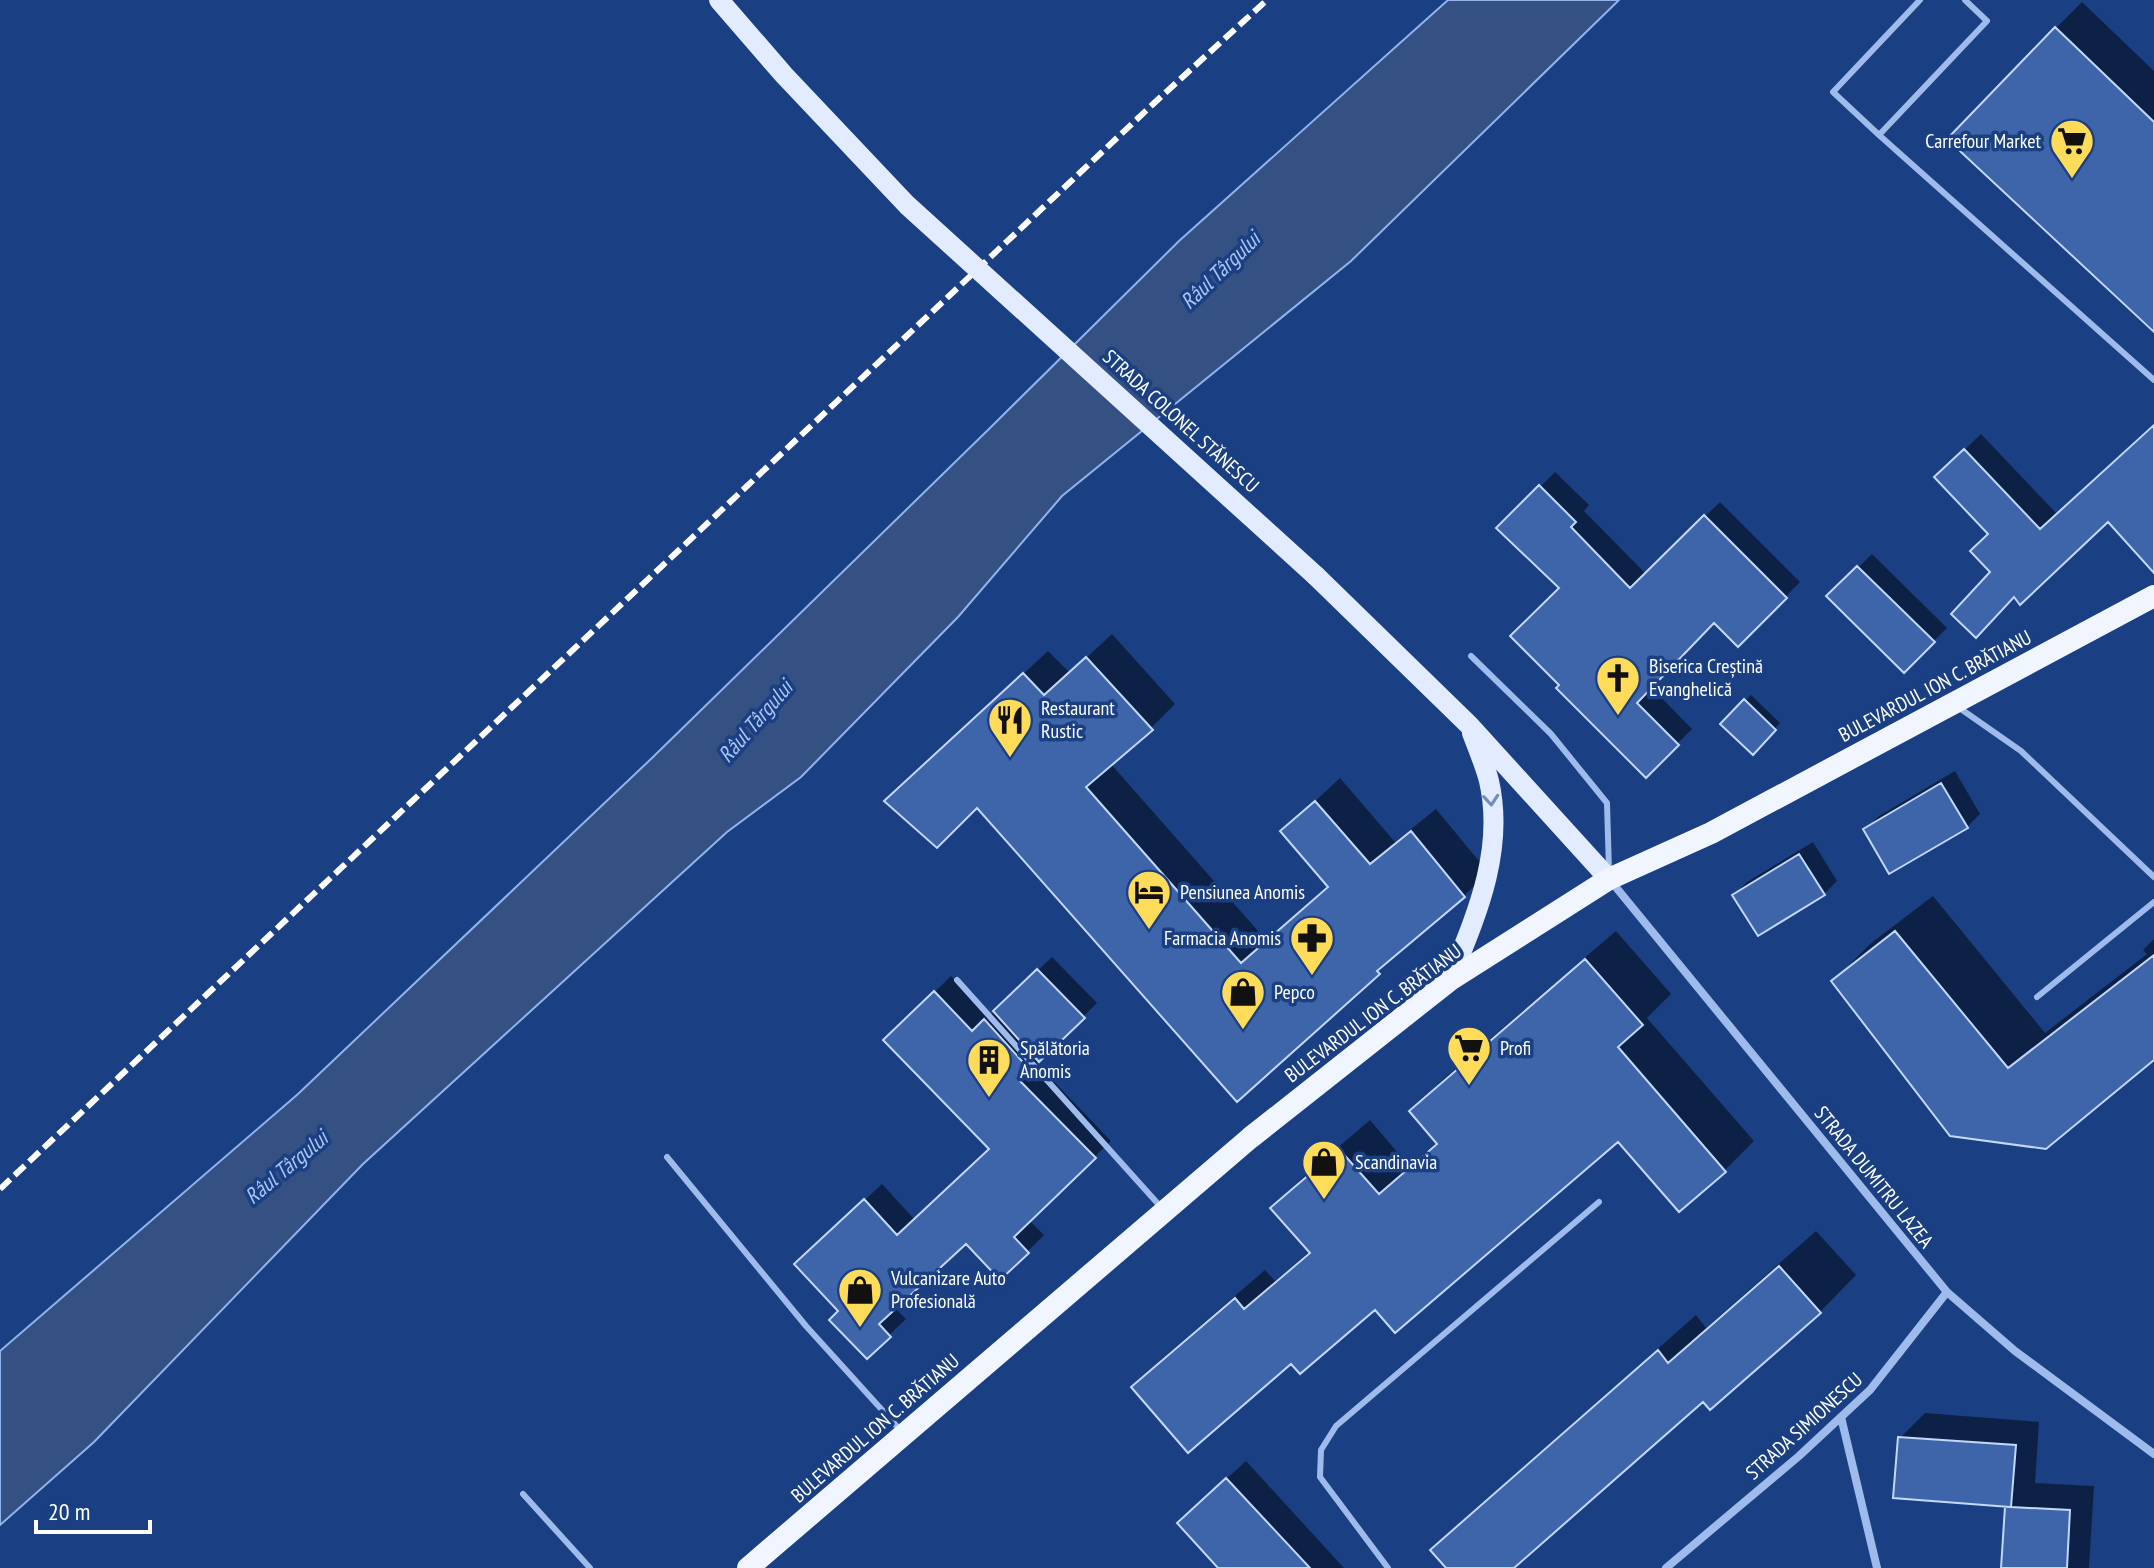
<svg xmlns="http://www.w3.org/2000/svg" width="2154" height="1568" viewBox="0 0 2154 1568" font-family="'PT Sans Narrow',sans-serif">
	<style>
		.water { fill: #355184; stroke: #91b4ee; stroke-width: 2 }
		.shadow { fill: #0007 }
		.building { fill: #3e65aa; stroke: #c3d7f8; stroke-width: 2 }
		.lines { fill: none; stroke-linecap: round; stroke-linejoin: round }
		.service { stroke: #9ebbeb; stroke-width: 6 }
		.minor { stroke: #9ebbeb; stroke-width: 8 }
		.primary { stroke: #e2ebff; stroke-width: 20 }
		.trunk { stroke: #f0f5ff; stroke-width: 22 }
		.rail { stroke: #fff; stroke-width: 6; stroke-dasharray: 14 6; stroke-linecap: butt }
		.primary-bridge { stroke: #e2ebff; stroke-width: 20 }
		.oneway { stroke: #748cbb }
		.labels { text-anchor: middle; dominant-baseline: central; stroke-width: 7; stroke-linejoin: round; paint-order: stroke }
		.poi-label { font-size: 20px; fill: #fff; stroke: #1a3f83; text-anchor: start }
		.street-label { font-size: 20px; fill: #fff; stroke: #1a3f83 }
		.water-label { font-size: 22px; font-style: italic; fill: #a9c5f3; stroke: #1a3f83 }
	</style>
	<rect width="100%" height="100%" fill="#1a3f83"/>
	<path class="water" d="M 1448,0 L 1619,0 L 1351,261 L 1062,496 L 958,617 L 801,777 L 727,832 L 363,1164 L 94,1442 L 0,1525 L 0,1351 L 298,1094 L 653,757 L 992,426 L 1179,241 Z"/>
	<path class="shadow" d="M 2082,2 L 2154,71 L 2154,329 L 2056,28 Z
		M 2154,426 L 2154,541 L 2108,520 L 1992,572 L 1990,533 L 1953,461 L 1981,434 L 2057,514 Z
		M 1555,472 L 1589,505 L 1584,511 L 1646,574 L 1720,502 L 1800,582 L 1738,645 L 1714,621 L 1651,687 L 1692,729 L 1646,775 L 1562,685 L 1561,588 L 1499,528 Z
		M 1872,554 L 1947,628 L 1904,670 L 1829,596 Z
		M 1112,634 L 1175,704 L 1151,728 L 1110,763 L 1266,940 L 1329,885 L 1283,831 L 1340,778 L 1395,842 L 1436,809 L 1488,872 L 1464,896 L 1402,948 L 1378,972 L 1237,1099 L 977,805 L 911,777 L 1048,651 L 1070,673 Z
		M 1751,695 L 1780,723 L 1753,752 L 1723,724 Z
		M 1955,771 L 1980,814 L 1967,827 L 1866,829 L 1879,816 Z
		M 1813,842 L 1837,881 L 1824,894 L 1734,895 L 1747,882 Z
		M 1933,896 L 2045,1033 L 2147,954 L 2143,950 L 2154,939 L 2154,1057 L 2046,1147 L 1833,981 L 1870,944 Z
		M 1616,931 L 1671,994 L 1647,1018 L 1754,1141 L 1725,1170 L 1679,1210 L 1618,1139 L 1375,1307 L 1292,1361 L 1133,1387 L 1163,1358 L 1265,1270 L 1275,1281 L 1310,1251 L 1273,1208 L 1302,1178 L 1370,1120 L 1409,1166 L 1438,1141 L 1412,1111 L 1441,1081 Z
		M 1052,957 L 1097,1003 L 1036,1063 L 1111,1141 L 1029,1220 L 1044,1235 L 1027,1252 L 966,1241 L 894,1307 L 906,1319 L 867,1356 L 841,1311 L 813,1248 L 882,1184 L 915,1220 L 991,1149 L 886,1040 L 951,976 L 990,1016 Z
		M 1816,1231 L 1856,1275 L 1820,1312 L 1703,1399 L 1511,1568 L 1449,1568 L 1433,1550 L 1470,1514 L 1696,1315 L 1706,1328 Z
		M 1925,1413 L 2039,1422 L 2035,1483 L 2094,1486 L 2089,1568 L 2003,1568 L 2006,1508 L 2009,1505 L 1900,1438 Z
		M 1246,1461 L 1344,1568 L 1220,1568 L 1198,1505 Z"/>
	<path class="building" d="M 2055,27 L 2154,122 L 2154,332 L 1947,139 Z
		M 2154,425 L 2154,573 L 2108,522 L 2020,605 L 2014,597 L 1976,638 L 1951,614 L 1990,572 L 1970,551 L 1988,534 L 1934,477 L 1964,449 L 2040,529 Z
		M 1539,485 L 1576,522 L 1571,527 L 1630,588 L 1704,515 L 1787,598 L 1738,647 L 1714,623 L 1637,703 L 1679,745 L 1646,778 L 1556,688 L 1559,685 L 1510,636 L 1559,588 L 1496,528 Z
		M 1857,566 L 1935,642 L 1904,673 L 1826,596 Z
		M 1086,657 L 1153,730 L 1086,787 L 1241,963 L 1328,887 L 1280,831 L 1315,801 L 1370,864 L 1411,831 L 1465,897 L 1377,971 L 1380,974 L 1237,1102 L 977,808 L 937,848 L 884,801 L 1023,673 L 1044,695 Z
		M 1744,699 L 1776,730 L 1753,755 L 1720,724 Z
		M 1941,783 L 1968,828 L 1889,874 L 1863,829 Z
		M 1799,854 L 1825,895 L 1758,936 L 1732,895 Z
		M 1895,931 L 2008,1068 L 2154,955 L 2154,1060 L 2046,1149 L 1950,1136 L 1831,981 Z
		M 1585,959 L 1643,1025 L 1618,1047 L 1726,1172 L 1679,1212 L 1618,1142 L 1395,1333 L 1375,1310 L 1300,1374 L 1291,1364 L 1188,1453 L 1131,1387 L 1235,1298 L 1244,1309 L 1310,1253 L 1270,1208 L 1339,1149 L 1379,1194 L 1437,1144 L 1409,1111 Z
		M 1037,969 L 1085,1018 L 1039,1062 L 993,1011 Z
		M 934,991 L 972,1031 L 984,1019 L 1031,1071 L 1020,1081 L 1096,1158 L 1014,1237 L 1029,1253 L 1000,1280 L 966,1244 L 879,1324 L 891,1337 L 867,1359 L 829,1320 L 838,1311 L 794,1264 L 864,1199 L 897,1235 L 989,1149 L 883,1040 Z
		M 1779,1266 L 1821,1313 L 1710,1410 L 1703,1402 L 1514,1568 L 1446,1568 L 1430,1550 L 1658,1350 L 1668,1363 Z
		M 1898,1437 L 2016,1445 L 2011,1507 L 2070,1510 L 2067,1568 L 2001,1568 L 2005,1507 L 2010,1507 L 1893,1498 Z
		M 1226,1478 L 1310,1568 L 1218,1568 L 1177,1523 Z"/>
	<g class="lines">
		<path class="service" d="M 1920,0 L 1833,92 L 1879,135 L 2154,380
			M 1879,135 L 1987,21 L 1965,0
			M 1471,656 L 1551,734 L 1607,803 L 1609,871
			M 1958,707 L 2021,751 L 2154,877
			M 957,980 L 1160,1206
			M 2037,997 L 2154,902
			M 667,1157 L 806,1326 L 902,1432
			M 523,1494 L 590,1568
			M 1388,1568 L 1320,1477 L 1321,1450 L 1336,1426 L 1599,1202"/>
		<path class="minor" d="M 1610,880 L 1947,1292 L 2015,1351 L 2154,1454
			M 1841,1417 L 1877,1568
			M 1666,1568 L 1799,1456 L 1870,1390 L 1947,1292"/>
		<path class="primary" d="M 1316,576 L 1470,726 L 1609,879
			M 1450,980 C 1476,916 1505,851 1489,781 C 1485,765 1478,749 1472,733"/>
		<path class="trunk" d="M 748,1568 L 1250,1138 L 1450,980 L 1609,879 L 1711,833 L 2154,596"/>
		<path class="rail" d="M 0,1189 L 1152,105 L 1267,0"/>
		<path class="primary-bridge" d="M 719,0 L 784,75 L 907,205 L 1316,576"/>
	</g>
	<defs><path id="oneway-chevron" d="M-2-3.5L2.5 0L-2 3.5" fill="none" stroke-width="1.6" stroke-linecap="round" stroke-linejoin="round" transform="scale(2)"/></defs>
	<use class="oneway" href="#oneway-chevron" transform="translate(1491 800) rotate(85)"/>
	<defs>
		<g id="supermarket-pin" transform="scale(2.3)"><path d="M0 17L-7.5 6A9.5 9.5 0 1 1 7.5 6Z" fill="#fedc59" stroke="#1a3f83"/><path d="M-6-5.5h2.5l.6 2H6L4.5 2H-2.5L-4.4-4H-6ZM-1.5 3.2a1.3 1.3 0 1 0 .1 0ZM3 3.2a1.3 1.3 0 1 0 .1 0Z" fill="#111"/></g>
		<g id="church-pin" transform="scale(2.3)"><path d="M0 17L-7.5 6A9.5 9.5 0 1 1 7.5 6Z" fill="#fedc59" stroke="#1a3f83"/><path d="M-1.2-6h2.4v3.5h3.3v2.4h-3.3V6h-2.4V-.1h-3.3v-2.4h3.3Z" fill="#111"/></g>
		<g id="restaurant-pin" transform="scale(2.3)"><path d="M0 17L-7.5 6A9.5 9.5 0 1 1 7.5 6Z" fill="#fedc59" stroke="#1a3f83"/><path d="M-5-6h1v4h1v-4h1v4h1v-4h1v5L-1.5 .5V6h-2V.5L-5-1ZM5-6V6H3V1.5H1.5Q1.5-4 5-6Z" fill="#111"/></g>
		<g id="hotel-pin" transform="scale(2.3)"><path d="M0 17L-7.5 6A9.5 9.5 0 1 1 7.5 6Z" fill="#fedc59" stroke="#1a3f83"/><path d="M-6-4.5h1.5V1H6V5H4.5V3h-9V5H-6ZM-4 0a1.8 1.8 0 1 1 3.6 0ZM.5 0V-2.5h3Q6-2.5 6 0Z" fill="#111"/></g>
		<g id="pharmacy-pin" transform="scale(2.3)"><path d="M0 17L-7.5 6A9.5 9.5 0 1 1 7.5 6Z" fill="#fedc59" stroke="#1a3f83"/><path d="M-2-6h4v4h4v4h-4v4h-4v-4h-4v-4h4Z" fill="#111"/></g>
		<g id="shop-pin" transform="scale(2.3)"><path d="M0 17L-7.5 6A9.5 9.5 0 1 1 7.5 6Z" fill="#fedc59" stroke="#1a3f83"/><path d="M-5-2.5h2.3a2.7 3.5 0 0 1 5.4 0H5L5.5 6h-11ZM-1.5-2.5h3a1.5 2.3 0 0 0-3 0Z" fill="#111"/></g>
		<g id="building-pin" transform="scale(2.3)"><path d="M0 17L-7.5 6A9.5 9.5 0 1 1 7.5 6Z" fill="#fedc59" stroke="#1a3f83"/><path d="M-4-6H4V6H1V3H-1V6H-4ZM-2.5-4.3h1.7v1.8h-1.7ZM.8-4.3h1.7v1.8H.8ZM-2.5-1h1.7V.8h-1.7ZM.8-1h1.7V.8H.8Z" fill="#111"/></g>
	</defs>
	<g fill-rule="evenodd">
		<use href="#supermarket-pin" x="2072" y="141"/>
		<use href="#church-pin" x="1618" y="678"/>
		<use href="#restaurant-pin" x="1010" y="720"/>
		<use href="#hotel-pin" x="1149" y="892"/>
		<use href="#pharmacy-pin" x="1312" y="938"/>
		<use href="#shop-pin" x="1243" y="992"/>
		<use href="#supermarket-pin" x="1469" y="1048"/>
		<use href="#building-pin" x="989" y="1060"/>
		<use href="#shop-pin" x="1324" y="1162"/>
		<use href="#shop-pin" x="860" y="1290"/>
	</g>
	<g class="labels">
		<g class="poi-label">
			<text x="2041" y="141" text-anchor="end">Carrefour Market</text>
			<text x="1649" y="666">Biserica Creștină<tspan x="1649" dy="23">Evanghelică</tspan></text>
			<text x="1041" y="708">Restaurant<tspan x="1041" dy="23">Rustic</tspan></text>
			<text x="1180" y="892">Pensiunea Anomis</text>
			<text x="1281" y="938" text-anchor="end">Farmacia Anomis</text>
			<text x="1274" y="992">Pepco</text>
			<text x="1020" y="1048">Spălătoria<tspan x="1020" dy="23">Anomis</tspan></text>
			<text x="1500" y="1048">Profi</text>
			<text x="1355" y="1162">Scandinavia</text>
			<text x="891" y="1278">Vulcanizare Auto<tspan x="891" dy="23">Profesională</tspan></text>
		</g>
		<g class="street-label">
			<text transform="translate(1181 421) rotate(42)">STRADA COLONEL STĂNESCU</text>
			<text transform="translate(1935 686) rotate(-28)">BULEVARDUL ION C. BRĂTIANU</text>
			<text transform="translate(1373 1013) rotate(-37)">BULEVARDUL ION C. BRĂTIANU</text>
			<text transform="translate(1874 1177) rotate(51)">STRADA DUMITRU LAZEA</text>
			<text transform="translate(1804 1426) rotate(-42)">STRADA SIMIONESCU</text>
			<text transform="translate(875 1428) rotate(-41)">BULEVARDUL ION C. BRĂTIANU</text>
		</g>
		<g class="water-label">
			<text transform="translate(1220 270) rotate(-44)">Râul Târgului</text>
			<text transform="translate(755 721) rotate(-49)">Râul Târgului</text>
			<text transform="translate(286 1167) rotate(-40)">Râul Târgului</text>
		</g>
	</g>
	<path d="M36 1520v12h114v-12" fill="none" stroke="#ffffff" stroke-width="4"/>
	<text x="48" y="1520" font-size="24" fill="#ffffff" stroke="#1a3f83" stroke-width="6" paint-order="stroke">20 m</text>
</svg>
